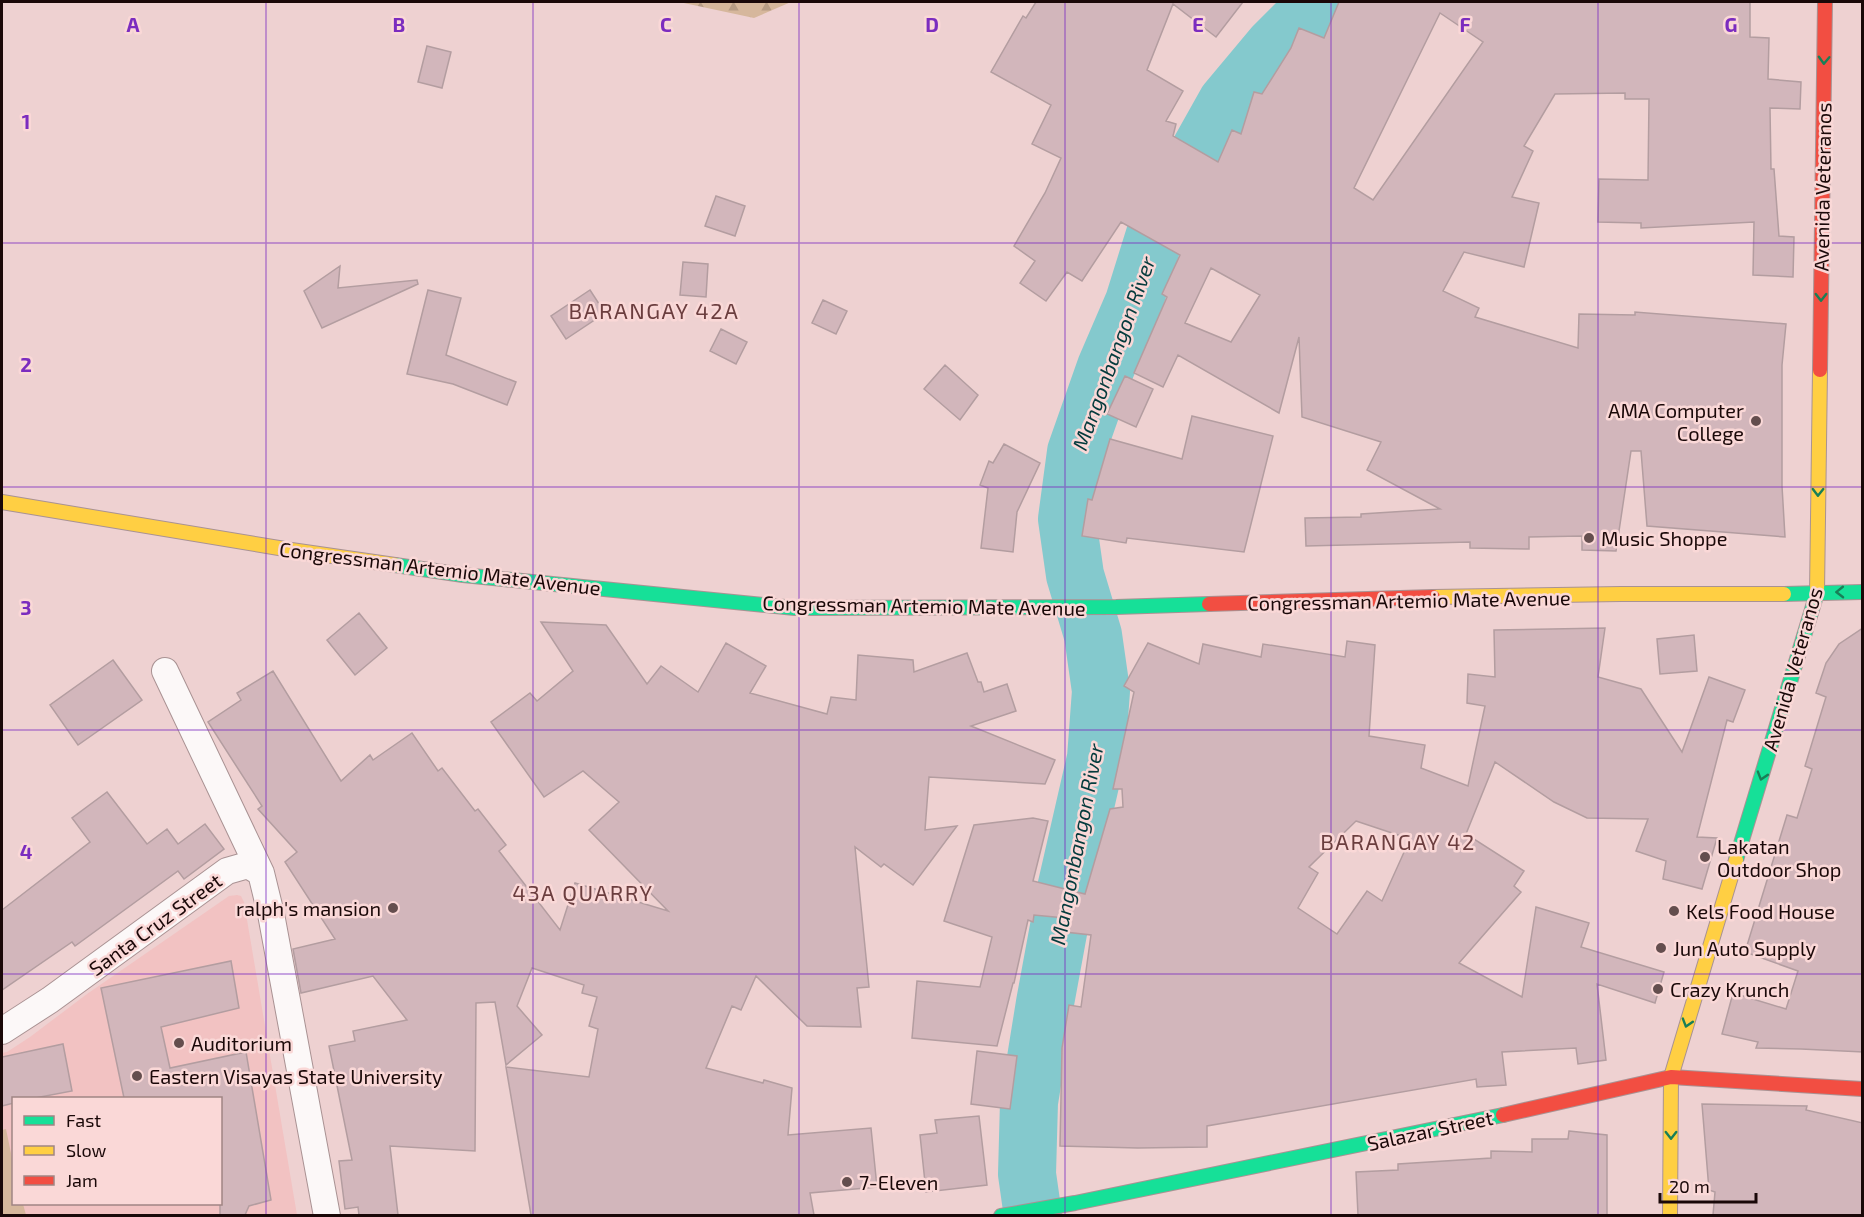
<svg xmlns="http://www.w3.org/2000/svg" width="1864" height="1217" viewBox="0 0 1864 1217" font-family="'Exo 2',sans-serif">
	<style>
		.built { fill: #f2c2c2; fill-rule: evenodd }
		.forest { fill: url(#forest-firs) }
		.garden { fill: #d6b79c }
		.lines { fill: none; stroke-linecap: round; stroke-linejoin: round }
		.river { stroke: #84c9cd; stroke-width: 58 }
		.building { fill: #d2b6bb; stroke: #b39da0; stroke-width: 1.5; fill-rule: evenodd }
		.street-casing { stroke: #a99293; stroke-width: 28 }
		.fast-casing { stroke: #a99293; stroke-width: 16 }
		.slow-casing { stroke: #a99293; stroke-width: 16 }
		.jam-casing { stroke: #a99293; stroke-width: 16 }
		.street { stroke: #fcf8f8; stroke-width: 26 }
		.fast { stroke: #16e098; stroke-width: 14 }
		.slow { stroke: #ffcf43; stroke-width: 14 }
		.jam { stroke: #f24e42; stroke-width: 14 }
		.oneway { stroke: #187f57 }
		.grid { fill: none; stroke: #7b2cbf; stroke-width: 1.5; stroke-opacity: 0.55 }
		.poi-dot { fill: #644e4e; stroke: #fad8d7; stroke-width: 2 }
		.labels { text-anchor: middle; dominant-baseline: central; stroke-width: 5; stroke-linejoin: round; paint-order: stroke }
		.street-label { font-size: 20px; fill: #1a0808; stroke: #fad8d7 }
		.poi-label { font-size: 20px; fill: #1a0808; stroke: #fad8d7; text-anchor: start }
		.water-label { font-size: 21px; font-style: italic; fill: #043b3d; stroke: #fad8d7 }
		.quarter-label { font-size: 22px; letter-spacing: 1.5px; fill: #6b3e3f; stroke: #fad8d7 }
		.grid-label { font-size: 20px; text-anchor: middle; font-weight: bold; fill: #7b2cbf; stroke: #fad8d7; stroke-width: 5; stroke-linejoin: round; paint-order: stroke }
	</style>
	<defs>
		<pattern id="forest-firs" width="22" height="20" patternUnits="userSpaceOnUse" patternTransform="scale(1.5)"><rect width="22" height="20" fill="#d6b79c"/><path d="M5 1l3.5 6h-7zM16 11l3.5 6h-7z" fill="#b79c85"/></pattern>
	</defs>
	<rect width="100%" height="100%" fill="#eed1d1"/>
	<path class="built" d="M 237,895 L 241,896 L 244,902 L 297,1215 L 2,1216 L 2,1053 L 7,1052 L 30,1037 L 87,994 L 229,896 ZM 14,1098 L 220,1098 L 220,1204 L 14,1204 Z"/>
	<path class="forest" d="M 679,2 L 791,2 L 754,18 Z"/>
	<path class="garden" d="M 6,1129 L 13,1163 L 14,1204 L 23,1204 L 26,1215 L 2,1215 L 2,1130 Z"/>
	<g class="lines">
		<path class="river" d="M 1033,1216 L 1027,1174 L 1029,1102 L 1045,1003 L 1066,889 L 1096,758 L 1101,691 L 1093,635 L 1075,575 L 1067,519 L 1076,452 L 1106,367 L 1134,302 L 1158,225 L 1227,102 L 1273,47 L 1318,2"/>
	</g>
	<path class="building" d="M 1036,2 L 1243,2 L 1216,37 L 1173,4 L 1147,70 L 1183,91 L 1166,121 L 1176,124 L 1173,136 L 1218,162 L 1232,130 L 1241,134 L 1254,92 L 1262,94 L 1291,48 L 1299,28 L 1324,38 L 1339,2 L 1750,2 L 1750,37 L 1769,38 L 1768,79 L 1801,82 L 1800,109 L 1770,108 L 1771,169 L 1774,169 L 1779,236 L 1794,237 L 1793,277 L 1753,275 L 1754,222 L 1641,228 L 1641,223 L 1598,222 L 1599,179 L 1648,180 L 1649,99 L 1625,99 L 1625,93 L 1555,94 L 1524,146 L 1533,151 L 1512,197 L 1539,203 L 1524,267 L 1464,252 L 1443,291 L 1479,308 L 1475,317 L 1578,348 L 1579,314 L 1635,315 L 1635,312 L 1786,324 L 1782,365 L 1782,486 L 1785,537 L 1647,526 L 1641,451 L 1631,451 L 1616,551 L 1582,550 L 1582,536 L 1529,537 L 1529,549 L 1470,548 L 1470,542 L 1306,546 L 1305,518 L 1361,517 L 1361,514 L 1440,509 L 1367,470 L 1381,442 L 1302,417 L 1299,337 L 1279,413 L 1178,355 L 1163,387 L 1134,373 L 1167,297 L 1162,294 L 1180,255 L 1121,222 L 1082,281 L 1067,272 L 1046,301 L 1020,283 L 1035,261 L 1014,246 L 1045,193 L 1061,158 L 1032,144 L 1051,105 L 991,72 L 1023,16 L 1026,18 ZM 1440,13 L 1483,42 L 1373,200 L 1354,188 ZM 1211,268 L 1260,295 L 1231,342 L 1185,323 Z
		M 427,46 L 451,52 L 442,88 L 418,82 Z
		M 716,196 L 745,206 L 735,236 L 705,226 Z
		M 683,262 L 708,264 L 706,297 L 680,295 Z
		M 340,266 L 338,288 L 417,280 L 418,284 L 322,328 L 304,291 Z
		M 428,290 L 461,298 L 446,355 L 516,382 L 507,405 L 453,384 L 407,374 Z
		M 590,290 L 605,313 L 566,339 L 551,316 Z
		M 823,300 L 847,311 L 836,334 L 812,323 Z
		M 721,329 L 747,342 L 736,364 L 710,351 Z
		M 945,365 L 978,395 L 960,420 L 924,389 Z
		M 1125,376 L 1153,389 L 1136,427 L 1107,414 Z
		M 1192,416 L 1273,436 L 1244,552 L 1127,538 L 1126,543 L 1082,536 L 1088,499 L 1092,500 L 1110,439 L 1182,459 Z
		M 1004,444 L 1040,463 L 1017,512 L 1013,552 L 981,548 L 988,488 L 980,485 L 989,461 L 993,463 Z
		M 359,613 L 387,648 L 355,675 L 327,640 Z
		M 541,622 L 606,625 L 647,684 L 661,666 L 698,692 L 726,643 L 766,666 L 750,693 L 827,714 L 831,697 L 856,700 L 858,655 L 913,660 L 914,672 L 967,653 L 978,682 L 981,682 L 984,692 L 1007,684 L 1016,711 L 971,726 L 1055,760 L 1045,784 L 929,777 L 925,830 L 957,826 L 913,885 L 884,864 L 881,867 L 855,847 L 869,987 L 857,988 L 861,1027 L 807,1026 L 756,976 L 741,1010 L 732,1006 L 706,1068 L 763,1083 L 764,1080 L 792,1088 L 788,1135 L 871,1128 L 877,1187 L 810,1193 L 814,1215 L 531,1215 L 506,1067 L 589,1077 L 598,1029 L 589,1026 L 597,997 L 582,993 L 584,985 L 532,968 L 517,1006 L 542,1035 L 506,1065 L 495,1002 L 476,1003 L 475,1151 L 390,1146 L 398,1215 L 359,1215 L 358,1207 L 345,1209 L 339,1161 L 352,1160 L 329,1046 L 355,1041 L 353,1031 L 407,1020 L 373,976 L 301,993 L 293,949 L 335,939 L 285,862 L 297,852 L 258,809 L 262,806 L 208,722 L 241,700 L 237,693 L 273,671 L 341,781 L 370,755 L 373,760 L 412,733 L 438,771 L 442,768 L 475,811 L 478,809 L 506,845 L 499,851 L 560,930 L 575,883 L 668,911 L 589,830 L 619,802 L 583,771 L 544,797 L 491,722 L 530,693 L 537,701 L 573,671 Z
		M 1605,628 L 1598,677 L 1641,689 L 1682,752 L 1709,677 L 1745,690 L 1733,722 L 1727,720 L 1697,837 L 1717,838 L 1702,889 L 1663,879 L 1666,861 L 1636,851 L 1648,819 L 1587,818 L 1554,802 L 1495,762 L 1466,834 L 1524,871 L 1514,886 L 1521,892 L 1459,963 L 1522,997 L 1536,907 L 1589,923 L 1581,947 L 1664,972 L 1655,1003 L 1597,984 L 1606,1060 L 1578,1064 L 1576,1048 L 1502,1052 L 1506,1085 L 1477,1087 L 1476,1079 L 1207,1126 L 1207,1147 L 1138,1148 L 1060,1146 L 1062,1048 L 1069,1005 L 1081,1007 L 1091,935 L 1065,932 L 1065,918 L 1034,915 L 1033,922 L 1028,920 L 1014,983 L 1013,983 L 997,1046 L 912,1038 L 917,981 L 980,987 L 992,937 L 944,921 L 974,825 L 1033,818 L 1048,821 L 1033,881 L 1085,894 L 1110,809 L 1123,807 L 1122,789 L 1113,789 L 1134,692 L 1124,686 L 1148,643 L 1199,664 L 1203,644 L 1261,657 L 1263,644 L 1345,657 L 1347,641 L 1375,645 L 1369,736 L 1425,745 L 1421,768 L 1468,786 L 1485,706 L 1467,703 L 1468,674 L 1495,677 L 1494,630 ZM 1356,821 L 1410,839 L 1382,901 L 1367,891 L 1337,934 L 1298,908 L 1318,873 L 1309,867 Z
		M 1863,628 L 1863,1052 L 1801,1049 L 1756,1048 L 1758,1042 L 1722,1034 L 1733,993 L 1786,1009 L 1798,971 L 1745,952 L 1787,815 L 1797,818 L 1812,769 L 1805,766 L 1826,697 L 1816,693 L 1826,663 L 1839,644 Z
		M 1694,635 L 1697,671 L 1660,674 L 1657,639 Z
		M 113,660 L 142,700 L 78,745 L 50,705 Z
		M 107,792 L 147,844 L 167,829 L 178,844 L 205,824 L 224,849 L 184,879 L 178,871 L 75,946 L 72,942 L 2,990 L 2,910 L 90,842 L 72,818 Z
		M 231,961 L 239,1008 L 161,1027 L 170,1068 L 246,1052 L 271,1200 L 249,1206 L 245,1215 L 220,1215 L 220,1098 L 124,1098 L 101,988 Z
		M 63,1044 L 72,1091 L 35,1098 L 14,1098 L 14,1103 L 2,1106 L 2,1057 Z
		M 977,1051 L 1017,1056 L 1010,1109 L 971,1104 Z
		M 1702,1104 L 1807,1106 L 1806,1110 L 1863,1123 L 1863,1215 L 1713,1215 L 1715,1192 L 1709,1190 Z
		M 979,1116 L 987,1185 L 926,1192 L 920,1135 L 937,1133 L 935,1120 Z
		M 1569,1131 L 1607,1135 L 1607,1215 L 1358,1215 L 1356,1172 L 1398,1170 L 1398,1164 L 1491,1158 L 1491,1151 L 1532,1152 L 1532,1139 L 1568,1139 Z"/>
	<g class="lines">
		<g class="street-casing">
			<path id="street" d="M 165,671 L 261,873
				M 2,1031 L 50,1000 L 227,871 L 248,865 L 261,873 L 271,914 L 327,1216"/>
		</g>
		<g class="fast-casing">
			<path id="fast" d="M 395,565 L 463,575 L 795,608 L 1116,607 L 1209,604
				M 1784,594 L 1862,592
				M 1736,860 L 1817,593
				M 1001,1216 L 1075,1203 L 1503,1115"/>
		</g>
		<g class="slow-casing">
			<path id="slow" d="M 2,502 L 291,550 L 395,565
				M 1817,593 L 1820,370
				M 1433,597 L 1621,594 L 1784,594
				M 1670,1216 L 1671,1077 L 1736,860"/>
		</g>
		<g class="jam-casing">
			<path id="jam" d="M 1820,370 L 1825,2
				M 1209,604 L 1433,597
				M 1503,1115 L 1671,1077 L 1862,1089"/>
		</g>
		<use href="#street" class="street"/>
		<use href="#fast" class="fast"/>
		<use href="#slow" class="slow"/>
		<use href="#jam" class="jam"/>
	</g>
	<defs><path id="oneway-chevron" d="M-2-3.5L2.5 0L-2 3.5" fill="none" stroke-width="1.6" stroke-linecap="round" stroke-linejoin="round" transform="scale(1.5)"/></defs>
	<g class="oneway">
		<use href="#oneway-chevron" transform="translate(1824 60) rotate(92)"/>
		<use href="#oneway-chevron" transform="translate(1821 297) rotate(90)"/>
		<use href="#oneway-chevron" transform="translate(1818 492) rotate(91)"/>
		<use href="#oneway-chevron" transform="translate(1840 592) rotate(179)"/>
		<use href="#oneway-chevron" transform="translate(1762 776) rotate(107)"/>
		<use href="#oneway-chevron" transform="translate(1687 1023) rotate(107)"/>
		<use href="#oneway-chevron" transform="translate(1671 1135) rotate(90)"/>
	</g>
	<path class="grid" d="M 266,2 L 266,1216M 533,2 L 533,1216M 799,2 L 799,1216M 1065,2 L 1065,1216M 1331,2 L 1331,1216M 1598,2 L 1598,1216M 2,243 L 1862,243M 2,487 L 1862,487M 2,730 L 1862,730M 2,974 L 1862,974"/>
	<g class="poi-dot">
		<circle cx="1756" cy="421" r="6"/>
		<circle cx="1589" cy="538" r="6"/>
		<circle cx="1705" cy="857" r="6"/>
		<circle cx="393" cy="908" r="6"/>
		<circle cx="1674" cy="911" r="6"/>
		<circle cx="1661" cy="948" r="6"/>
		<circle cx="1658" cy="989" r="6"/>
		<circle cx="179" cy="1043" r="6"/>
		<circle cx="137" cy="1076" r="6"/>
		<circle cx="847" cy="1182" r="6"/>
	</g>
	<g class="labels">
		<g class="street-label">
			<text transform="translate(1822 187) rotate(-89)">Avenida Veteranos</text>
			<text transform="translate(440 568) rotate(7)">Congressman Artemio Mate Avenue</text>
			<text transform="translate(1409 600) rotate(-1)">Congressman Artemio Mate Avenue</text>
			<text transform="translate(924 605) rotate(1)">Congressman Artemio Mate Avenue</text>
			<text transform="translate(1792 669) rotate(-74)">Avenida Veteranos</text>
			<text transform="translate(155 924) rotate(-36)">Santa Cruz Street</text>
			<text transform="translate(1430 1130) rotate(-12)">Salazar Street</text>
		</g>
		<g class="poi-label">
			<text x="1744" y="410" text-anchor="end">AMA Computer<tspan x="1744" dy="23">College</tspan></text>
			<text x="1601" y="538">Music Shoppe</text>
			<text x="1717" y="846">Lakatan<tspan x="1717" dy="23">Outdoor Shop</tspan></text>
			<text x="381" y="908" text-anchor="end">ralph's mansion</text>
			<text x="1686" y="911">Kels Food House</text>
			<text x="1673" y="948">Jun Auto Supply</text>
			<text x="1670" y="989">Crazy Krunch</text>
			<text x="191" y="1043">Auditorium</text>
			<text x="149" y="1076">Eastern Visayas State University</text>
			<text x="859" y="1182">7-Eleven</text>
		</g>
		<g class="water-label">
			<text transform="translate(1113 353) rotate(-70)">Mangonbangon River</text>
			<text transform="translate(1076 844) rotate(-79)">Mangonbangon River</text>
		</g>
		<g class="quarter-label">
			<text x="654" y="310">BARANGAY 42A</text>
			<text x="1398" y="841">BARANGAY 42</text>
			<text x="583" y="892">43A QUARRY</text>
		</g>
	</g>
	<g class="grid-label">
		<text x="133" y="32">A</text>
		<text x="399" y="32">B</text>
		<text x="666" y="32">C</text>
		<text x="932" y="32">D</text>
		<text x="1198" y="32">E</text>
		<text x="1465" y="32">F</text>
		<text x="1731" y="32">G</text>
		<text x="26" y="129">1</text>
		<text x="26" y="372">2</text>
		<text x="26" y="615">3</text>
		<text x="26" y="859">4</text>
	</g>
	<rect width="1864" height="1217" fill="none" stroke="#1a0808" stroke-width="6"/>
	<rect x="12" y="1097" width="210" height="108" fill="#fad8d7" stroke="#a08584" stroke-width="1.5"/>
	<rect x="24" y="1116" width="30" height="9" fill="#16e098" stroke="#a08584" stroke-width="1.5"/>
	<text x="66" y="1127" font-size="18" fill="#1a0808">Fast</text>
	<rect x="24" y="1146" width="30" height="9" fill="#ffcf43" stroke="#a08584" stroke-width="1.5"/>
	<text x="66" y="1157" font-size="18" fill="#1a0808">Slow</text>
	<rect x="24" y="1176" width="30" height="9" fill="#f24e42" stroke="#a08584" stroke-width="1.5"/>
	<text x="66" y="1187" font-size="18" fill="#1a0808">Jam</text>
	<path d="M1660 1193v9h96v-9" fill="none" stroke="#1a0808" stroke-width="3"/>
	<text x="1669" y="1193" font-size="18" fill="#1a0808" stroke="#fad8d7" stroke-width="4.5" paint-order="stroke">20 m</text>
</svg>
